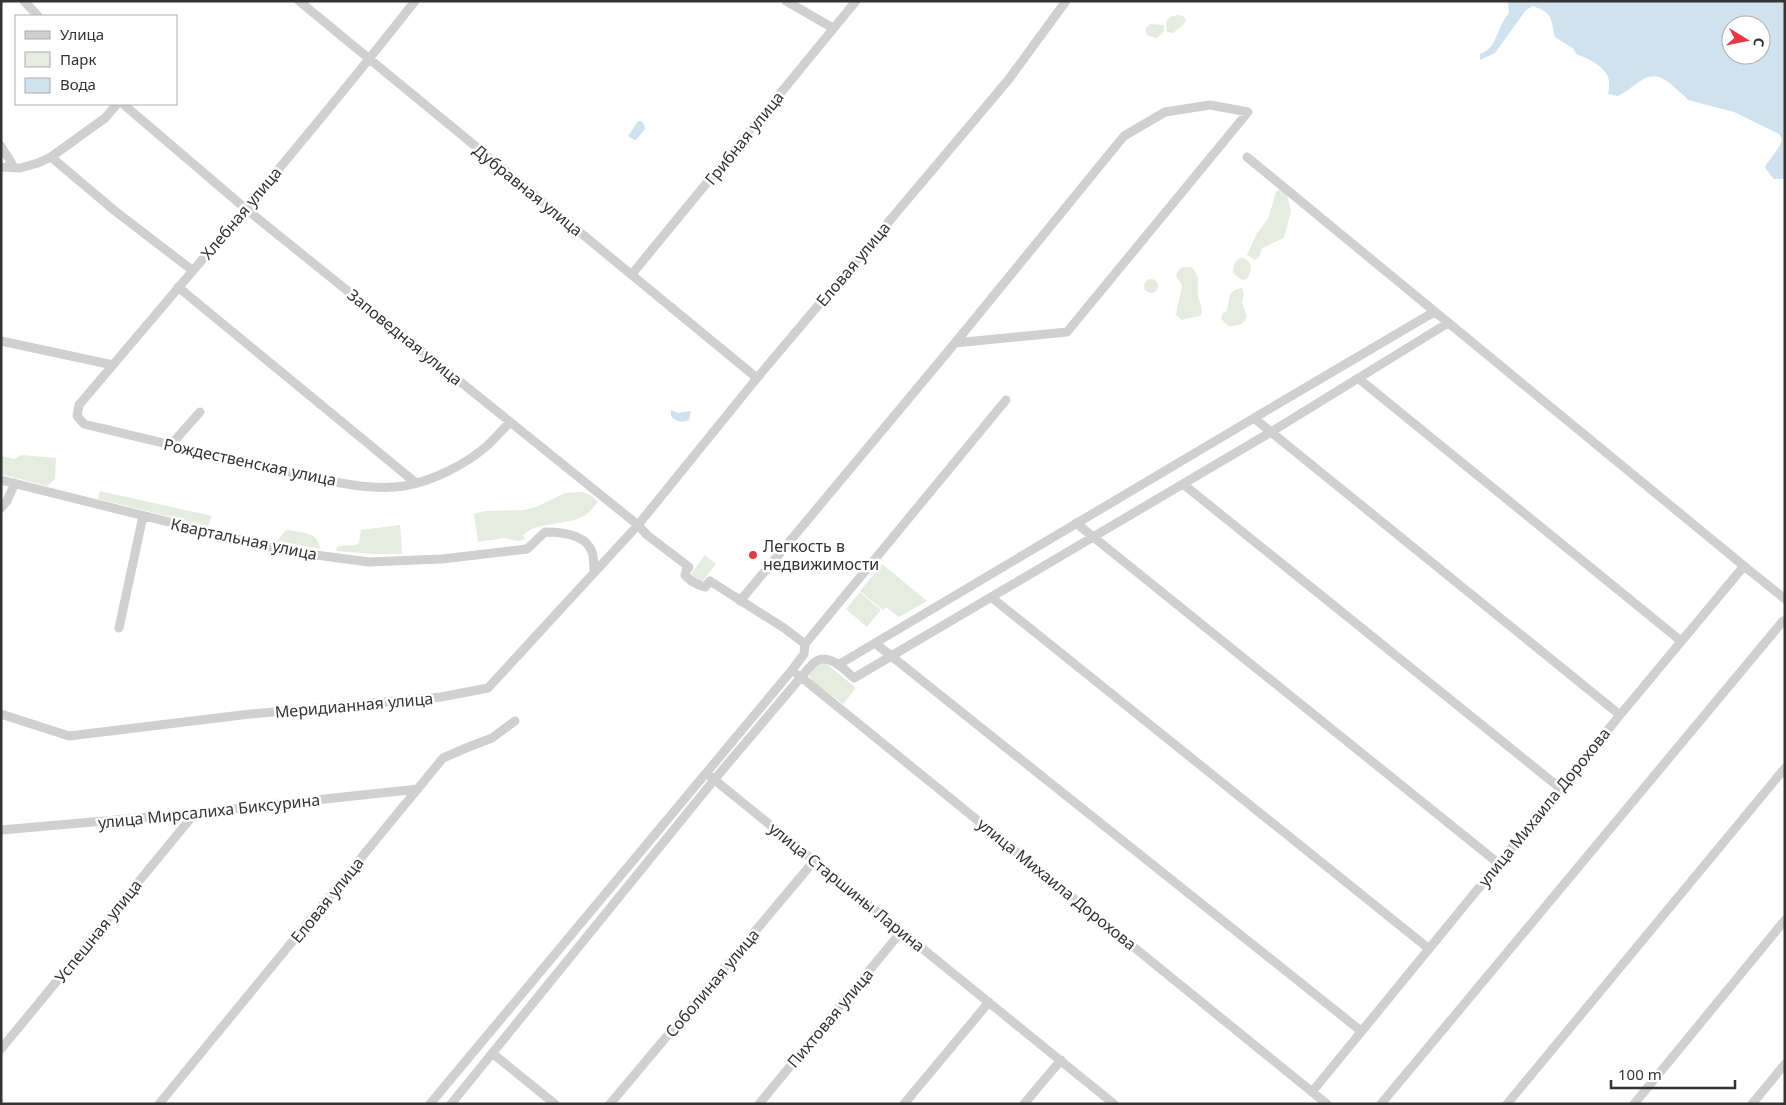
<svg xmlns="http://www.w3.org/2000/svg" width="1786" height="1105" viewBox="0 0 1786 1105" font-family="'Noto Sans',sans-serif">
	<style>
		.green { fill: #e6ecdf }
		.water { fill: #cfe2ee; fill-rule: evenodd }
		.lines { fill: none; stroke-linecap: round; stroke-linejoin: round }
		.street { stroke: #d0d0d0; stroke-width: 9 }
		.poi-dot { fill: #e63946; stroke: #fff; stroke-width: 2 }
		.labels { text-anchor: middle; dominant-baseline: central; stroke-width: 5; stroke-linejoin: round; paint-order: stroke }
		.street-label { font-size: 16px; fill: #333; stroke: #fff }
		.poi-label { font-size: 16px; fill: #333; stroke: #fff; text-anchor: start }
	</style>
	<rect width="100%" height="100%" fill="#fff"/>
	<path class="green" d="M 1177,15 L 1183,16 L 1186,20 L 1184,24 L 1173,33 L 1167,32 L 1166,22 L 1170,17 Z
		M 1150,24 L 1164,25 L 1164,31 L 1157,38 L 1148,36 L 1145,32 L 1146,28 Z
		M 1279,190 L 1286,191 L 1291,211 L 1284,238 L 1262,248 L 1259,257 L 1255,260 L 1247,255 L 1257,233 L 1268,219 L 1276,192 Z
		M 1242,258 C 1253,261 1253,269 1247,279 L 1242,280 L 1233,273 C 1234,266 1234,259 1242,258 Z
		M 1182,267 L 1192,267 C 1202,281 1196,281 1198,295 C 1199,304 1203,304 1201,315 C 1195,318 1189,317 1182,320 L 1176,315 L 1182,286 L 1176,276 L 1178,271 Z
		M1144 286a7 7 0 1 1 14 0a7 7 0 1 1-14 0Z
		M 1242,288 L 1244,294 L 1242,302 L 1247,317 C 1243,325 1238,326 1229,326 L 1221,319 L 1223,313 L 1227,311 L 1230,294 L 1235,290 Z
		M 22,455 L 56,458 L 55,479 L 47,486 L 1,474 L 1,456 L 14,459 Z
		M 100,491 L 212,516 L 208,526 L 98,499 Z
		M 582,492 L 591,495 L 598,502 C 594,506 591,511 587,514 C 568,527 539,520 523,535 L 525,539 L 518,541 L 504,538 L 478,542 L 474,514 L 485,511 L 524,510 L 536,507 L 565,493 Z
		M 400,525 L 402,554 L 374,554 L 337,551 L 336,548 C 344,543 352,548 359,543 L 361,530 Z
		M 286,530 C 301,532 319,532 320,549 L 277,541 Z
		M 705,555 L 716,564 L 701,583 L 691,574 Z
		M 882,564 L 927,601 L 899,617 L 886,607 L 883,610 L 860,591 Z
		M 860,592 L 881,610 L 867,627 L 846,609 Z
		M 819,663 L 827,664 L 856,688 L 843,704 L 812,681 L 809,675 Z"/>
	<path class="water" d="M 1508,1 L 1785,1 L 1785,179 L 1774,179 L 1765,168 C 1768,159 1779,152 1782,139 L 1779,134 L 1734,112 L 1688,100 C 1684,95 1678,91 1673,86 C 1649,64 1640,85 1618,96 L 1608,94 C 1609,89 1610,82 1608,77 C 1603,65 1587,58 1576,54 L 1574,49 L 1555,37 C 1550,17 1554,14 1533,6 L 1526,10 L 1495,53 L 1480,60 L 1480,54 C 1495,50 1497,31 1504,20 C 1505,17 1508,15 1509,13 ZM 1731,25 L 1761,25 L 1761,55 L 1731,55 Z
		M 638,121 L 641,121 L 644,124 L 645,129 L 636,140 L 634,140 L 628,136 Z
		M 671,410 L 678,413 L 691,411 L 689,420 C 682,423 676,422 671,416 Z"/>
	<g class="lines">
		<path class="street" d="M 24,1 L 38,16
			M 299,1 L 757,378
			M 415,1 C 307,139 192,271 79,405 L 77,416 L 84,424 C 150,440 215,456 281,470 C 317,478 367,492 404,486 C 433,481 467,464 489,444 C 496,437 503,429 510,422
			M 786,1 L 833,28
			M 123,104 L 246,209 L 638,525 L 647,535 L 689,567 L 686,571 L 685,575 C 691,582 697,585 705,587 L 710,581 L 784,628 L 805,644 L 804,654 L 792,670 L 430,1104
			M 1,146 C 5,155 12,160 13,168
			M 51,157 L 115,211 L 192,270
			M 1247,157 L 1744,566
			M 1,167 L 20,168 L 38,163 L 51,157 L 105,118 L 117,104
			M 632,274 L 856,1
			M 178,287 L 416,483
			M 1448,323 L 1271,432 L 1620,715
			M 1,341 L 113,365
			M 1358,378 L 1681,641
			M 1254,418 L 1434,312
			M 174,446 L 175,440 L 200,412
			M 1,480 L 285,551 L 369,562 L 442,559 L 527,549 L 545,532 C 561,532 586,534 592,552 C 594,558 594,566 594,572
			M 1183,484 L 1560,788
			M 1,508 L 7,501 L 15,483
			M 1076,523 L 1498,863
			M 991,597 L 1428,948
			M 740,601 L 955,343 L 1124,136 L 1165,112 L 1210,105 L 1248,112 L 1067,332 L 955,343
			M 119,628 L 143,516
			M 875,643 L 1361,1031
			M 805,644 L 1006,400
			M 838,665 L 1254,418 L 1271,432 L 854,678 C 845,670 828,652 815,662 C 810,666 806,672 801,677 L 1327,1104
			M 1,714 L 69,736 L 250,714 L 441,697 L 488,688 L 638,525 L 757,378 L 1009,79 L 1066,1
			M 711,777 L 1114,1104
			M 1,830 L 195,813 L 418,789
			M 1,1049 L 195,813
			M 492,1053 L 555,1104
			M 1312,1092 L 1620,715 L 1744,566 L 1785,599
			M 159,1104 L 443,758 L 466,748 L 492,738 L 515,721
			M 451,1104 L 714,780 L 801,677 L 798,675
			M 610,1104 L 814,861
			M 759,1104 L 901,932
			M 904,1104 L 989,1002
			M 1024,1104 L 1061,1060
			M 1381,1104 L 1783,621 L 1785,623
			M 1507,1104 L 1785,768
			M 1634,1104 L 1785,920
			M 1752,1104 L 1785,1064"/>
	</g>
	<circle class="poi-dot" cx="753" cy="555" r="5"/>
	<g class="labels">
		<g class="street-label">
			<text transform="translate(744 138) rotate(-51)">Грибная улица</text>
			<text transform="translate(528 190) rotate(39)">Дубравная улица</text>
			<text transform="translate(241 213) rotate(-50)">Хлебная улица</text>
			<text transform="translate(853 264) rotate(-50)">Еловая улица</text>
			<text transform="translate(405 337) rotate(39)">Заповедная улица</text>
			<text transform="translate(250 462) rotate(12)">Рождественская улица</text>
			<text transform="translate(244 539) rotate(12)">Квартальная улица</text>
			<text transform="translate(354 705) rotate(-5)">Меридианная улица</text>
			<text transform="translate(1544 807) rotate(-51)">улица Михаила Дорохова</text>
			<text transform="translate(209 811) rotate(-6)">улица Мирсалиха Биксурина</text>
			<text transform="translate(1057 884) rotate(39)">улица Михаила Дорохова</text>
			<text transform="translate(847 887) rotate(39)">улица Старшины Ларина</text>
			<text transform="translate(327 900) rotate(-51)">Еловая улица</text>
			<text transform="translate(98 931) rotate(-51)">Успешная улица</text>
			<text transform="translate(712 983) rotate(-50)">Соболиная улица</text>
			<text transform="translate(830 1018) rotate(-50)">Пихтовая улица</text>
		</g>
		<g class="poi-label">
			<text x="763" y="546">Легкость в<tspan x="763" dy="18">недвижимости</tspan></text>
		</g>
	</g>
	<rect width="1786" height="1105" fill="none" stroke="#333333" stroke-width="5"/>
	<rect x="15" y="15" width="162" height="90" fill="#ffffff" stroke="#adadad"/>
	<rect x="25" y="31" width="25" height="8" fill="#d0d0d0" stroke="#adadad"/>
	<text x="60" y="40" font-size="15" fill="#333333">Улица</text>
	<rect x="25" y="52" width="25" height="15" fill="#e6ecdf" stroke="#adadad"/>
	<text x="60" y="65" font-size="15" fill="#333333">Парк</text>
	<rect x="25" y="78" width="25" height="15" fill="#cfe2ee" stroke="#adadad"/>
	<text x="60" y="90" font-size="15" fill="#333333">Вода</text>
	<g transform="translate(1746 40) rotate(100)"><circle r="24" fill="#ffffff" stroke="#adadad"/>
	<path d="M0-4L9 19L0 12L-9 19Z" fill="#e63946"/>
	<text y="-8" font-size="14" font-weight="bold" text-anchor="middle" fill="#333333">С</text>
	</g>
	<path d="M1611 1080v8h124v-8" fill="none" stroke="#333333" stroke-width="2.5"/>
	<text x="1618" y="1080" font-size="15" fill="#333333" stroke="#ffffff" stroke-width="4" paint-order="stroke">100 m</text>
</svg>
